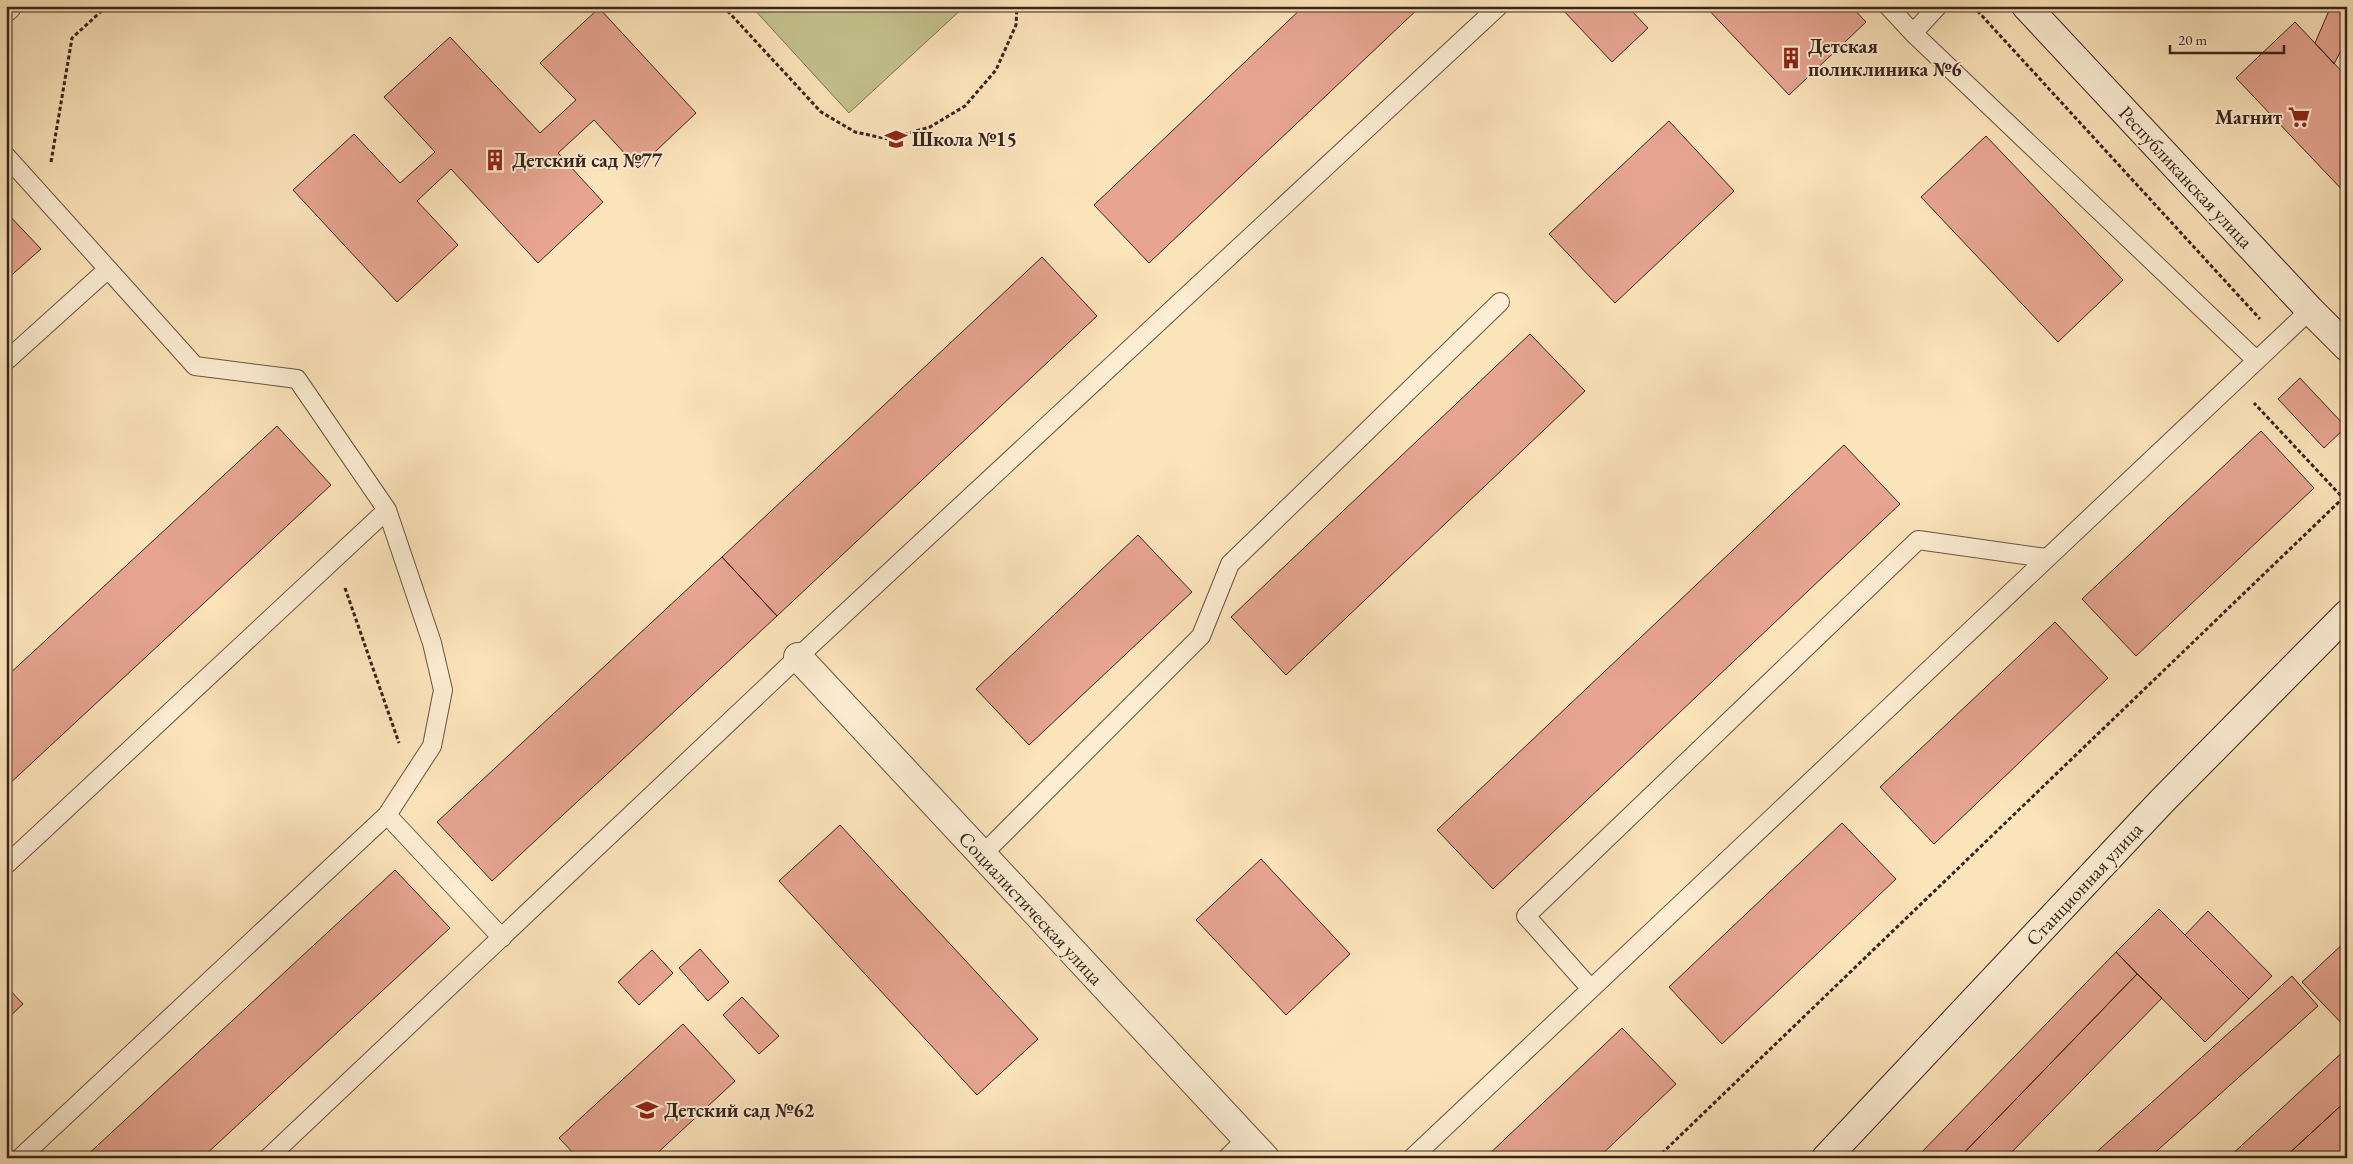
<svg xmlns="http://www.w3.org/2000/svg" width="2353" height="1164" viewBox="0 0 2353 1164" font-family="'EB Garamond',serif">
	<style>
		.grass { fill: #c4c28d; stroke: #7e7354 }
		.building { fill: #e6a491; stroke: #39241a }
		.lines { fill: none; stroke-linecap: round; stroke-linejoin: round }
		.lane-casing { stroke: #6a5442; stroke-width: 20 }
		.street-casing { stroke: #6a5442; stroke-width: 30 }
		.secondary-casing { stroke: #39241a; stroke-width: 30 }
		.path { stroke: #39241a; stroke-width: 3; stroke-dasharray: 4 2.5; stroke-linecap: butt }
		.lane { stroke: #fdedd3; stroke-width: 18 }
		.street { stroke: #fdedd3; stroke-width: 28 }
		.secondary { stroke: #fdedd3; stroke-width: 28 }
		.labels { text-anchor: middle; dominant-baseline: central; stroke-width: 4; stroke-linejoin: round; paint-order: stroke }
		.poi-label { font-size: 20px; font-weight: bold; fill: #39241a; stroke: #fdedd3; text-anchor: start }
		.street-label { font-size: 20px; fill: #39241a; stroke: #fdedd3 }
	</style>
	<rect width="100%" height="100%" fill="#fce4bb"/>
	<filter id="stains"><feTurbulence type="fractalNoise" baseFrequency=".004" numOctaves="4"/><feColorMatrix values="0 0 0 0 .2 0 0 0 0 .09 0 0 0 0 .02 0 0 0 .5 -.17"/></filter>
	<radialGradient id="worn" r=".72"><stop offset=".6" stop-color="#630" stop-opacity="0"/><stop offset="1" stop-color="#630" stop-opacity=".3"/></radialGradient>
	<path class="grass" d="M 751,6 L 965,6 L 849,113 Z"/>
	<path class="building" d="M 1304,6 L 1421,6 L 1149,263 L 1094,205 Z
		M 1565,6 L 1627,6 L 1648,28 L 1612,62 L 1562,9 Z
		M 1705,6 L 1851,6 L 1866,22 L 1789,95 Z
		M 2331,6 L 2347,6 L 2347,39 L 2334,64 L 2315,43 Z
		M 599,8 L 696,113 L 638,168 L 594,120 L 558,153 L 603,202 L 538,263 L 451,169 L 417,201 L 458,245 L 397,302 L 293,190 L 354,134 L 400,183 L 435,152 L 384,97 L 450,37 L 540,133 L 576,100 L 540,63 Z
		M 2295,22 L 2347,77 L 2347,195 L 2236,78 Z
		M 1669,121 L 1734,191 L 1615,303 L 1549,234 Z
		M 1986,136 L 2123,280 L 2058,342 L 1921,197 Z
		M 6,212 L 41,249 L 6,280 Z
		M 1042,257 L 1097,316 L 777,616 L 722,557 Z
		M 1530,334 L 1585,391 L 1286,675 L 1231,617 Z
		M 2300,378 L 2346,427 L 2324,448 L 2278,399 Z
		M 277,426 L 331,485 L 6,787 L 6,677 Z
		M 2261,431 L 2314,488 L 2136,656 L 2082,599 Z
		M 1844,445 L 1900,504 L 1493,889 L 1437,830 Z
		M 1138,535 L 1192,592 L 1029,745 L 976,689 Z
		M 722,557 L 777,616 L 492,881 L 437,822 Z
		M 2055,622 L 2108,678 L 1934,844 L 1880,787 Z
		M 1842,823 L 1896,879 L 1722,1044 L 1669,987 Z
		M 840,825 L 1038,1039 L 977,1095 L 779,881 Z
		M 1261,859 L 1350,954 L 1286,1015 L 1196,920 Z
		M 395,870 L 450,928 L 202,1158 L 84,1158 Z
		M 2159,909 L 2249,999 L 2205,1042 L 2116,952 Z
		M 2208,911 L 2272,976 L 2249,999 L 2185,935 Z
		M 2347,940 L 2347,1029 L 2302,982 Z
		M 700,949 L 729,982 L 708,1001 L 679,968 Z
		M 652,950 L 673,973 L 639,1005 L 618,982 Z
		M 2116,952 L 2137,974 L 1959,1158 L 1916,1158 Z
		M 2137,974 L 2162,998 L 2006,1158 L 1959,1158 Z
		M 2292,976 L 2318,1006 L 2149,1158 L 2090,1158 Z
		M 6,986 L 23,1004 L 6,1020 Z
		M 742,997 L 779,1036 L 759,1054 L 723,1015 Z
		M 683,1024 L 735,1081 L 652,1158 L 578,1158 L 559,1138 Z
		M 1622,1028 L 1676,1084 L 1598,1158 L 1485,1158 Z
		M 2347,1048 L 2347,1100 L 2284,1158 L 2228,1158 Z
		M 2347,1100 L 2347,1146 L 2335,1158 L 2284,1158 Z"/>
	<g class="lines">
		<g class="lane-casing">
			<path id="lane" d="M 1888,6 L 1913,33 L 2256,360
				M 1913,33 L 1938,6
				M 6,156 L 108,269 L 6,361
				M 387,510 L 432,643 L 443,690 L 432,746 L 387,815
				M 981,856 L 1201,636 L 1230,564 L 1500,302
				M 6,865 L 387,510 L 297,379 L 195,366 L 108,269
				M 1591,989 L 1526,916 L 1918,540 L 2046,558
				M 20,1158 L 387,815 L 502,938
				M 268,1158 L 798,657 L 1499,6
				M 1227,1158 L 1247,1138
				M 1412,1158 L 2310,310"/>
		</g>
		<g class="street-casing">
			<path id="street" d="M 6,7 L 7,6
				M 798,657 L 1265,1158"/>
		</g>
		<g class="secondary-casing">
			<path id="secondary" d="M 2026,6 L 2310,310 L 2347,347
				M 1826,1158 L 2162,801 L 2347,614"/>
		</g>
		<path class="path" d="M 723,6 L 821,112 L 855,132 L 888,139 L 930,127 L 965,106 L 996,70 L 1016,25 L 1017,6
			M 1973,6 L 2260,319
			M 51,162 L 72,38 L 107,6
			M 2343,498 L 2347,495
			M 345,588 L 399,743
			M 1657,1158 L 2343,498 L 2254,403"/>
		<use href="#lane" class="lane"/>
		<use href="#street" class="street"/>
		<use href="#secondary" class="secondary"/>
	</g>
	<defs>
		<g id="building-bare" transform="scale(1.725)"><path d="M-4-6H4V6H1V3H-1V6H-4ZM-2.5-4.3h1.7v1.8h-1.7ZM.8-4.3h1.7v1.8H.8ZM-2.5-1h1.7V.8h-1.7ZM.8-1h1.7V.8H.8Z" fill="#8f2418" stroke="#fdedd3" stroke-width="2.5" paint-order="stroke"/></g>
		<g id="supermarket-bare" transform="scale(1.725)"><path d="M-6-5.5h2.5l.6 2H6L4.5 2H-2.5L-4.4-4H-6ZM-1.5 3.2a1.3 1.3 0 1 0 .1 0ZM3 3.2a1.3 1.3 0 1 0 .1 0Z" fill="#8f2418" stroke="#fdedd3" stroke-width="2.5" paint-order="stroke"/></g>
		<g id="school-bare" transform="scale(1.725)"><path d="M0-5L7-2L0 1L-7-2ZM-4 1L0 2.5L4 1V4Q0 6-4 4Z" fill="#8f2418" stroke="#fdedd3" stroke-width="2.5" paint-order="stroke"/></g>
	</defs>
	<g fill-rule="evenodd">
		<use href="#building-bare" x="1791" y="58"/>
		<use href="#supermarket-bare" x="2299" y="117"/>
		<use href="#school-bare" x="896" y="139"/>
		<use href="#building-bare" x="495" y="160"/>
		<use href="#school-bare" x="647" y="1110"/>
	</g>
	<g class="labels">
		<g class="poi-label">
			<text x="1808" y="46">Детская<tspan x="1808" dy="23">поликлиника №6</tspan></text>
			<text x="2282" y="117" text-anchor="end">Магнит</text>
			<text x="912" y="139">Школа №15</text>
			<text x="512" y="160">Детский сад №77</text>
			<text x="664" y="1110">Детский сад №62</text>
		</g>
		<g class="street-label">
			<text transform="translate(2186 177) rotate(47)">Республиканская улица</text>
			<text transform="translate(2084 884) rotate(-47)">Станционная улица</text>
			<text transform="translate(1031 908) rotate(47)">Социалистическая улица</text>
		</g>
	</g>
	<rect width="2353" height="1164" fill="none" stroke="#fce4bb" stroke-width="25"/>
	<rect x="8" y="8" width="2338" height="1149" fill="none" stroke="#39241a" stroke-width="2.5"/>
	<rect x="12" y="12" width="2328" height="1139" fill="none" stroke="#39241a"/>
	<path d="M2170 45v8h114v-8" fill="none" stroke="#39241a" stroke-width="2.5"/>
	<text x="2178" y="45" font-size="15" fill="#39241a" stroke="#fdedd3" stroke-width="4" paint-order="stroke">20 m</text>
	<rect width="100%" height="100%" filter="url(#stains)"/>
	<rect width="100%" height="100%" fill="url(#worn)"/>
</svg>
